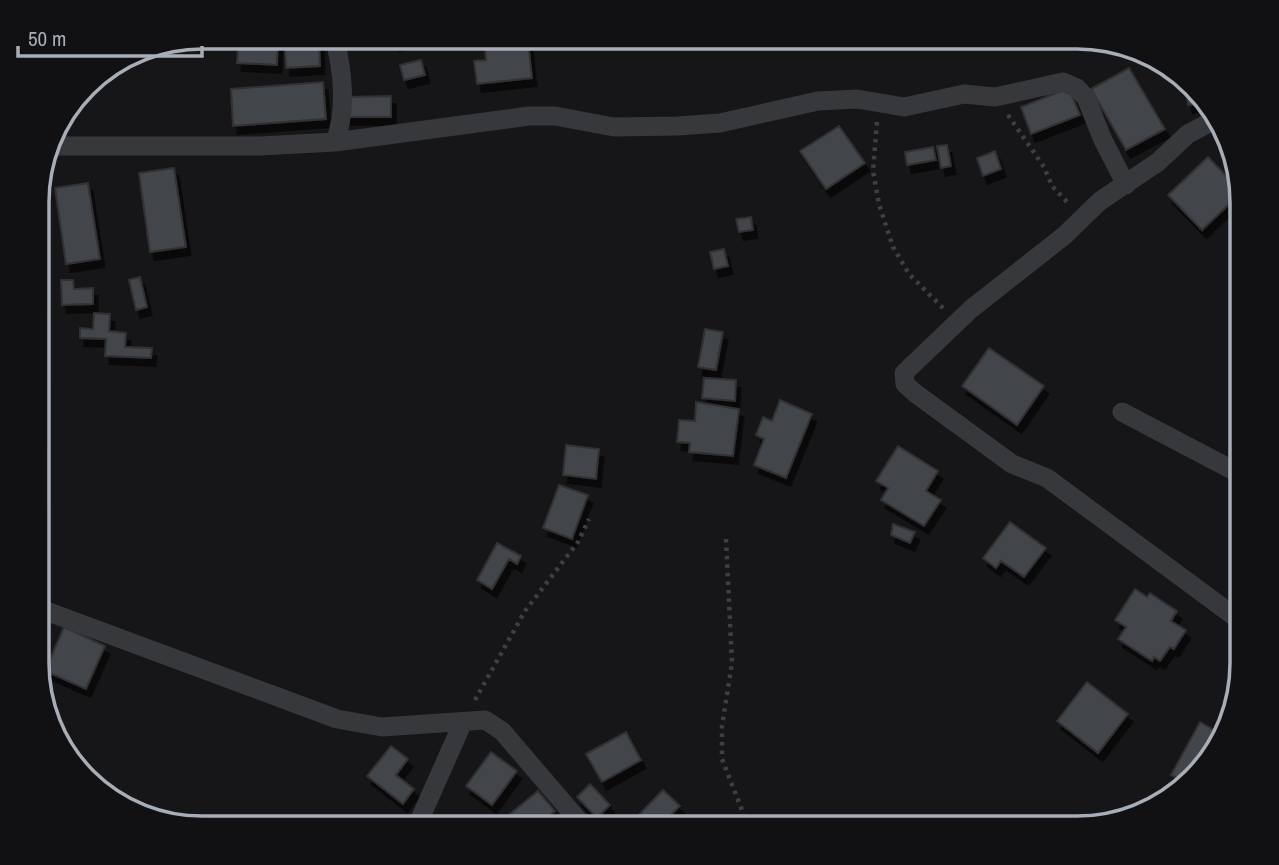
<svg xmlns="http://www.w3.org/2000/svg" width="1279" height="865" viewBox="0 0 1279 865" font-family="'Archivo Narrow',sans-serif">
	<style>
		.building { fill: #424448; stroke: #303033; stroke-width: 2; filter: url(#shadow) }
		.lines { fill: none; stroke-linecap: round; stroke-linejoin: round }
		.path { stroke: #3d3f43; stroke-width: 4.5; stroke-dasharray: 3.5 5; stroke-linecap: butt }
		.minor { stroke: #37383c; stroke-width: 19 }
		.rim { fill: none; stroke: #a8aeb7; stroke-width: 3.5 }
	</style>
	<defs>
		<filter id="shadow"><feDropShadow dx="4.5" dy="8" stdDeviation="0" flood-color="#0009"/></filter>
	</defs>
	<rect width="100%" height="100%" fill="#161618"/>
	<path class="building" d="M 239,37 L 278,37 L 277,65 L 237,63 Z
		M 284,37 L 319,37 L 320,66 L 286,68 Z
		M 393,37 L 423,37 L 395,43 Z
		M 965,37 L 988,37 L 988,41 L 965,40 Z
		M 528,42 L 532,78 L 477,84 L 474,61 L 486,60 L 485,47 Z
		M 421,60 L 425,75 L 404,80 L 400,65 Z
		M 1129,68 L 1165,129 L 1126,150 L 1091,89 Z
		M 323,82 L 326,119 L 233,126 L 231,89 Z
		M 1185,82 L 1204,102 L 1188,105 Z
		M 1069,88 L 1080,115 L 1031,134 L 1021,107 Z
		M 391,96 L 391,117 L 346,117 L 346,97 Z
		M 839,126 L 865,163 L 826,189 L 800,151 Z
		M 947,145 L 951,166 L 941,168 L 937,146 Z
		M 933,147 L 936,160 L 907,165 L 905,152 Z
		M 995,151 L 1001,169 L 983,176 L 977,158 Z
		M 1208,157 L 1242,192 L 1202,230 L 1168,195 Z
		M 174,168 L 186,247 L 150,252 L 139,173 Z
		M 88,183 L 100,259 L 66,264 L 55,188 Z
		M 751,217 L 753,230 L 739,232 L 736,219 Z
		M 724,249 L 728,266 L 714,269 L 710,252 Z
		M 140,277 L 147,307 L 136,310 L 129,280 Z
		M 61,280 L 73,280 L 74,289 L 93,288 L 93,304 L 62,305 Z
		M 94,313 L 110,314 L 109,331 L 126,333 L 125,347 L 152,348 L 151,358 L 105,356 L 106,339 L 80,338 L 80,328 L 93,329 Z
		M 705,329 L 723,332 L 716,370 L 698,367 Z
		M 989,348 L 1044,386 L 1017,425 L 962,386 Z
		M 704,378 L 736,380 L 735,401 L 702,398 Z
		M 780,400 L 812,414 L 786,478 L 754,465 L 764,439 L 756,435 L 763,417 L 772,421 Z
		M 696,402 L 739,409 L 733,456 L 689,452 L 690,443 L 677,442 L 679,420 L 695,421 Z
		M 566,445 L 599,449 L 596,479 L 563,475 Z
		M 898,446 L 938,471 L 926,491 L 941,500 L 924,526 L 881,500 L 888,488 L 876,481 Z
		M 559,485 L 588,495 L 572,539 L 543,528 Z
		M 1010,522 L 1046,548 L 1024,577 L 1001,561 L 996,568 L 983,558 Z
		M 893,524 L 915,532 L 910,543 L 891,535 Z
		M 497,543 L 521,556 L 517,564 L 509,559 L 492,589 L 477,580 Z
		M 1135,589 L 1147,597 L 1150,593 L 1177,611 L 1171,621 L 1186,630 L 1174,649 L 1170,647 L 1160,661 L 1154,657 L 1152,661 L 1118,639 L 1126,627 L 1115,620 Z
		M 64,627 L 105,646 L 86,689 L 45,671 Z
		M 1087,682 L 1128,714 L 1098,753 L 1057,721 Z
		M 1237,688 L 1229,712 L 1223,709 Z
		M 1200,722 L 1221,734 L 1214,755 L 1185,782 L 1171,775 Z
		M 626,732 L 641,760 L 602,782 L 586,754 Z
		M 391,746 L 408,759 L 396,775 L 414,789 L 403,804 L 367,776 Z
		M 491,752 L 517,771 L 492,805 L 466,786 Z
		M 590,784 L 610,805 L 597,818 L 577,797 Z
		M 663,790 L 680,806 L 658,828 L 632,828 L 629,825 Z
		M 538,791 L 555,811 L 534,828 L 511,828 L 504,819 Z"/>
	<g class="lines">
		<path class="path" d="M 1008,115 L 1044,167 L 1052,186 L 1070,205
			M 877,122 L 873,171 L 879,204 L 893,247 L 909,274 L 944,309
			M 726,539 L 732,663 L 722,726 L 722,759 L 749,828
			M 475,700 L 525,611 L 578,542 L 589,519"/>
		<path class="minor" d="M 1218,118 L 1188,134 L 1158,162 L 1100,201 L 1065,235 L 971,309 L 904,373 L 905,384 L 915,393 L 1012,464 L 1047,478 L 1242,622
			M 335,142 L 529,116 L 555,116 L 614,127 L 678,126 L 720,123 L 818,101 L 857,99 L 904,107 L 964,94 L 995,97 L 1063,82 L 1077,88 L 1086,98 L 1103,140 L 1126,185
			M 49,146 L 260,146 L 335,142 C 347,110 343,70 334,37
			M 1122,412 L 1242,475
			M 38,608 L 337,719 L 382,727 L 485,720 L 502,731 L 585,828
			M 416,828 L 463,722"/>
	</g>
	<path d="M0 0H1279V865H0ZM202 49H1077A153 153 0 0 1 1230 202V663A153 153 0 0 1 1077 816H202A153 153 0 0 1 49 663V202A153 153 0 0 1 202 49Z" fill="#111113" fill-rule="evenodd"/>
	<path class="rim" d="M202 49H1077A153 153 0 0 1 1230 202V663A153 153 0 0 1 1077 816H202A153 153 0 0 1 49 663V202A153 153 0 0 1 202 49Z"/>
	<path d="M18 46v10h184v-10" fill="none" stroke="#a8aeb7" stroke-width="3.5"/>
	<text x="28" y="46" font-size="21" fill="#a8aeb7" stroke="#111113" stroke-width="5" paint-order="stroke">50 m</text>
</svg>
